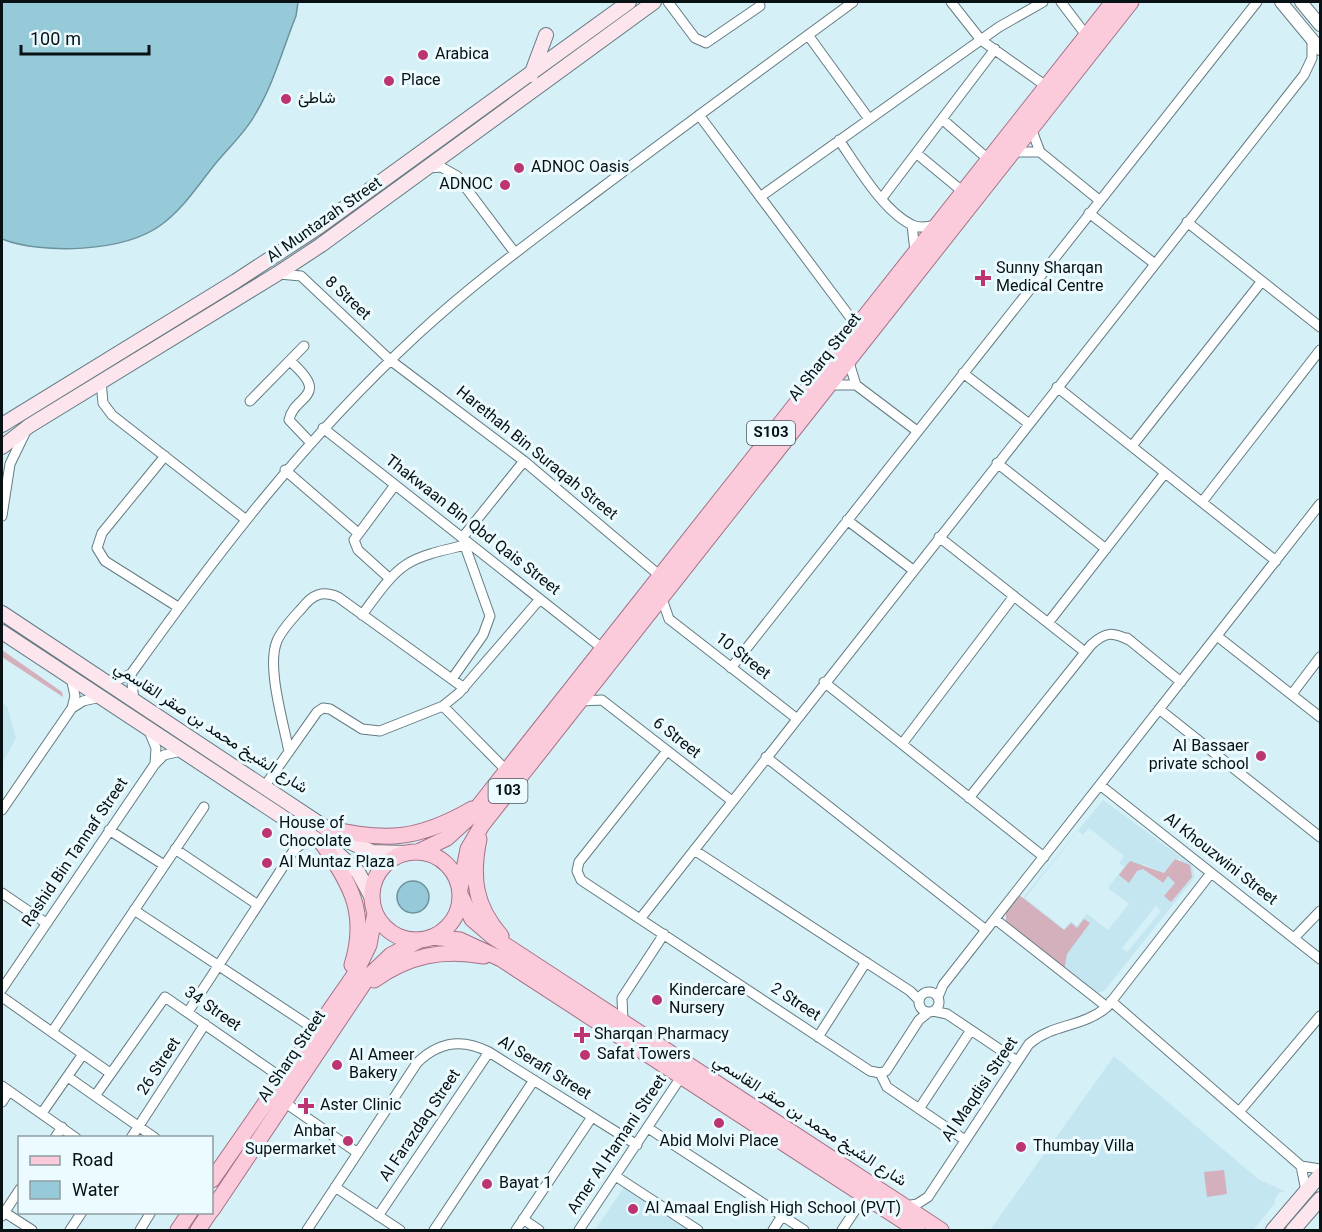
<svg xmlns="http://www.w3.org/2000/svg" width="1322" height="1232" viewBox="0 0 1322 1232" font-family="Georgia,Vazirmatn,serif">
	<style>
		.built { fill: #c3e6f0; fill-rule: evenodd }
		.green { fill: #d3b0bb }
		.water { fill: #97cad8; stroke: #6c929d; stroke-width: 1.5 }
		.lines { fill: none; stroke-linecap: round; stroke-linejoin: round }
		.minor-casing { stroke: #647b82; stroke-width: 11 }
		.tertiary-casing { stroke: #647b82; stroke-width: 14 }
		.secondary-casing { stroke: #647b82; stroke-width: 16 }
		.primary-casing { stroke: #a47285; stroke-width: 17 }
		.minor { stroke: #fff; stroke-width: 9 }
		.tertiary { stroke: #fff; stroke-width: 12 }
		.secondary { stroke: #fde5ed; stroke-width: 14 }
		.primary { stroke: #fbcadb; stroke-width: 15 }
		.poi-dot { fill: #bc3472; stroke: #ebfbff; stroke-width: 2 }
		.labels { text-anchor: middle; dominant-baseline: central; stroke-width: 6; stroke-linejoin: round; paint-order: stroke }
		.shield { fill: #ebfbff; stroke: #4c575a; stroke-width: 1.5 }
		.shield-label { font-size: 15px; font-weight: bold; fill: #081113 }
		.poi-label { font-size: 16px; fill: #081113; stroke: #ebfbff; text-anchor: start }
		.street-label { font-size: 16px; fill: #081113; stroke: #ebfbff }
	</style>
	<rect width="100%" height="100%" fill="#d6f0f7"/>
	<path class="built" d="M 2,703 L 7,706 L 16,738 L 2,764 Z
		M 1103,800 L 1192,865 L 1195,877 L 1104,991 L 1093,994 L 1008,916 ZM 1089,828 L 1124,856 L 1119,863 L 1124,867 L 1108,888 L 1129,904 L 1108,930 L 1087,914 L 1077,926 L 1071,921 L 1064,929 L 1025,898 L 1078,831 L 1083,835 ZM 1175,859 L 1180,859 L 1192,877 L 1175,883 L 1168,876 L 1162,883 L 1143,869 L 1137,871 L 1143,864 L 1164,873 ZM 1156,906 L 1161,911 L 1127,952 L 1122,948 Z
		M 1114,1056 L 1258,1179 L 1286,1192 L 1280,1192 L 1275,1198 L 1275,1203 L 1253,1230 L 990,1230 Z
		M 624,1187 L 687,1230 L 595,1230 Z"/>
	<path class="green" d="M 2,650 L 62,692 L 63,697 L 2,657 Z
		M 1175,859 L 1190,865 L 1192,877 L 1171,902 L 1164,896 L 1175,883 L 1168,876 L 1163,883 L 1143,869 L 1137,871 L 1129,883 L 1119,875 L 1130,861 L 1164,873 Z
		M 1019,895 L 1064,930 L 1071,923 L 1077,928 L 1084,919 L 1090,923 L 1067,954 L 1064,971 L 1006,923 L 1006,911 Z
		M 1224,1170 L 1227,1194 L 1207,1197 L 1204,1172 Z"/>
	<path class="water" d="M 2,2 L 298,2 L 296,16 C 283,48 274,83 256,113 C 246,132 229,147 216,163 C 198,185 184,208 161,225 C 124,252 43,255 2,239 Z
		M397 897a16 16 0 1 1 32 0a16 16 0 1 1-32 0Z"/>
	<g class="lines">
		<g class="minor-casing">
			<path id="minor" d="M 668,2 L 695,38 L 706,43 L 760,6
				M 951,2 L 981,40 L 1046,86
				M 1061,2 L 1086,35
				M 808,35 L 869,119
				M 699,115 L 856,325
				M 942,119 L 988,159
				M 1031,128 L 1040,152 L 1099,200
				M 839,140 C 857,166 883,211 912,225 C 919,228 928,227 935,225
				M 1013,152 L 1040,152
				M 916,153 L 962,191
				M 428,168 L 441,167 L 457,176 L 515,253
				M 760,197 L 999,27 L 1043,2
				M 882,198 L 995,49
				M 1089,213 L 1155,264
				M 1187,222 L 1320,327
				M 912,225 L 915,251
				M 279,274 L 301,276 L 390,360 L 524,461 L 659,575
				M 848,359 L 856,385
				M 290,361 C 332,398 294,394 289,420 L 310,442
				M 963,373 L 1028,423
				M 101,381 L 103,403 L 112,415 L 245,519
				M 830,385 L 856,385 L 917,431
				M 1057,387 L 1276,561
				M 250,401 L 304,346
				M 323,428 L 602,648
				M 1132,446 L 1262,281
				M 165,456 L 102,533 L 97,548 L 105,561 L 178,607
				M 997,463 L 1106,549
				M 285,470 L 358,533
				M 1202,502 L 1320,350
				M 2,516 L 10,464 L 25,433
				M 847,520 L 913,570
				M 939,537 L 1085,652
				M 462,538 L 524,461
				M 389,578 L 358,550 L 354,540 L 395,485
				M 661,596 L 669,619 L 796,718
				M 362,615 C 402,560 404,559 470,544
				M 1048,623 L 1165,473
				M 1217,636 L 1320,717
				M 1127,638 L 1181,682
				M 731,668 L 1257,2
				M 131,674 L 134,701
				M 452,679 L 483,635 L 490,616 L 465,546
				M 105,681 L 117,680 L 131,674 C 220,549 304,440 417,335 C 473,283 535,238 596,192 C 681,128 767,65 853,2
				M 824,682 L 1044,857
				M 1292,694 L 1320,657
				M 581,701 L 602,700 L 732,801
				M 443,706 L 506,770
				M 72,708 L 83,701 L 101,697
				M 1159,709 L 1320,837
				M 149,731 L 156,748 L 155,763
				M 902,744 L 1014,596
				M 667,751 L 579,862 L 577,871 L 581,880 L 870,1071 L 880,1073
				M 289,752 C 284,724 266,667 277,641 C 282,629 293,618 302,608 C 312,595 322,590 338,597 L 464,688
				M 766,757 L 986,930
				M 1100,785 L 1320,959
				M 264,787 L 317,712 L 323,708 L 330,709 L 362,729 L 380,731 L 443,706 L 459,693 L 540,599
				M 969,798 L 1091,645 C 1106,631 1113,632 1131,641
				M 2,810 L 72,708 L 75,696 L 71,677
				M 109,830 L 164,865
				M 175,849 L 258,905
				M 694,850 L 910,991 L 919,1000
				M 2,893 L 46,923
				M 134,910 L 316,1030
				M 640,919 L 1304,75 L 1312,58 L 1312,40
				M 995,919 L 1107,1007
				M 1294,938 L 1320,911
				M 2,989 L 155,764 L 164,755 L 181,751
				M919 1002a10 10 0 1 1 20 0a10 10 0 1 1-20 0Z
				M 2,997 L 110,1073
				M 938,997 L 943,985 L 1320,504
				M 1111,1001 L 1301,1166 L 1320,1169
				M 933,1011 L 947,1014 L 1017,1061
				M 188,1012 L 294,850 L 304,842 L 317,840
				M 623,1021 L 622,998 L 664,934
				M 52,1032 L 204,807
				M 818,1037 L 866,962
				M 880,1073 L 887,1087 L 965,1140
				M 880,1073 L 886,1071 L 919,1020 L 929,1012
				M 68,1077 L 155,1138
				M 2,1086 L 76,1138
				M 95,1096 L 165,997 L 282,1078
				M 2,1102 L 9,1091
				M 284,1102 L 358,1153
				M 919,1109 L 971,1030
				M 1239,1112 L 1320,1016
				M 42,1113 L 83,1054
				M 648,1128 L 804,1230
				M 55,1138 L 62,1127
				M 131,1138 L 205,1024
				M 1301,1166 L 1306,1191
				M 617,1177 L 698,1230
				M 335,1187 L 400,1230
				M 906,1206 L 917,1204 L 928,1197 L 1029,1044 C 1053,1023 1082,1028 1107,1007 L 1211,873
				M 4,1212 L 32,1230
				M 2,1216 L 20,1189
				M 378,1216 L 489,1052
				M 523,1219 L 539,1230
				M 70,1230 L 82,1212
				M 140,1230 L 151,1212
				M 307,1230 L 417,1063 C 438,1042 462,1038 489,1052 L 637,1145
				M 434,1230 L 534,1080
				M 516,1230 L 592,1117
				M 579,1230 L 681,1077
				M 773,1230 L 782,1216
				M 842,1230 L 864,1197"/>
		</g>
		<g class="tertiary-casing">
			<path id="tertiary" d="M 1281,2 L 1320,49
				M 1301,2 L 1320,25"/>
		</g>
		<g class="secondary-casing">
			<path id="secondary" d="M 531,75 L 546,35
				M 2,425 L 236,281 L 317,228 L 629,2
				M 2,447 L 29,426 L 277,274 L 321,245 L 654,2
				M 2,613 L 341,838 L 372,852 L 406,853
				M 2,632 L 337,853 L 358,872 L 371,896
				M 1273,1230 L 1320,1175
				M 1293,1230 L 1320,1199"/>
		</g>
		<g class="primary-casing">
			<path id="primary" d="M 326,828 C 386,842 418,840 472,809
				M 479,839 C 471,878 475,906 501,936
				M 322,843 C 351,884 368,914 352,965
				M372 896a44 44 0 1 1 88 0a44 44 0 1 1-88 0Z
				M 418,852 L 447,838 L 470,817 L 1113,2
				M 460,889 L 468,849 L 482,825 L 1131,2
				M 460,894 L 472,919 L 493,937 L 941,1230
				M 431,937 L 460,940 L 501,959 L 917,1230
				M 374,980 C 410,955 442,949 484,956
				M 212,1180 L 355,974 L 369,945 L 375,913
				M 212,1210 L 368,977 L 391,955 L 420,940
				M 178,1230 L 190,1212
				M 198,1230 L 210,1212"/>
		</g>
		<use href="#minor" class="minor"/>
		<use href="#tertiary" class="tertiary"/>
		<use href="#secondary" class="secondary"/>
		<use href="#primary" class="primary"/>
	</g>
	<g class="poi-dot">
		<circle cx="423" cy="55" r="6"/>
		<circle cx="389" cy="81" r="6"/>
		<circle cx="286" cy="99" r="6"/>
		<circle cx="519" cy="168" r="6"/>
		<circle cx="505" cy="185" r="6"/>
		<path d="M980 269h6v6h6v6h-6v6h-6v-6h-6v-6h6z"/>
		<circle cx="1261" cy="756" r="6"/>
		<circle cx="267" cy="833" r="6"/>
		<circle cx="267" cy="863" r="6"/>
		<circle cx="657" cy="1000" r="6"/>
		<path d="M579 1026h6v6h6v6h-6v6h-6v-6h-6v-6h6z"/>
		<circle cx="585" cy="1055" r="6"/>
		<circle cx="337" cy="1065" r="6"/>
		<path d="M303 1097h6v6h6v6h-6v6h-6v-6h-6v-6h6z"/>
		<circle cx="719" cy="1123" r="6"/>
		<circle cx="348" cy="1141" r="6"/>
		<circle cx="1021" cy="1147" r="6"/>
		<circle cx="487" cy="1184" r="6"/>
		<circle cx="633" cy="1209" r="6"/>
	</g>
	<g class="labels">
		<g class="shield">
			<rect x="747" y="421" width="48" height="24" rx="4.5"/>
			<rect x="488.5" y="779" width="39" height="24" rx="4.5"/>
		</g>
		<g class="shield-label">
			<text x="771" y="433">S103</text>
			<text x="508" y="791">103</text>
		</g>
		<g class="poi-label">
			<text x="435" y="55">Arabica</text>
			<text x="401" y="81">Place</text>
			<text x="298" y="99">شاطئ</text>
			<text x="531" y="168">ADNOC Oasis</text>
			<text x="493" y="185" text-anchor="end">ADNOC</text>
			<text x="996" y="269">Sunny Sharqan<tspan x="996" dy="18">Medical Centre</tspan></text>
			<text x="1249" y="747" text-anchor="end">Al Bassaer<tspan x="1249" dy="18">private school</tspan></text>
			<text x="279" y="824">House of<tspan x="279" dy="18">Chocolate</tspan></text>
			<text x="279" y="863">Al Muntaz Plaza</text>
			<text x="669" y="991">Kindercare<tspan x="669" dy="18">Nursery</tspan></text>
			<text x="594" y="1035">Sharqan Pharmacy</text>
			<text x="597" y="1055">Safat Towers</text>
			<text x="349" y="1056">Al Ameer<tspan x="349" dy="18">Bakery</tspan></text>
			<text x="320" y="1106">Aster Clinic</text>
			<text x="336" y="1132" text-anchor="end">Anbar<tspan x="336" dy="18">Supermarket</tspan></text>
			<text x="719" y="1142" text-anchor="middle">Abid Molvi Place</text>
			<text x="1033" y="1147">Thumbay Villa</text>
			<text x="499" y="1184">Bayat 1</text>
			<text x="645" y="1209">Al Amaal English High School (PVT)</text>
		</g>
		<g class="street-label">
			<text transform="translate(325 221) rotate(-35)">Al Muntazah Street</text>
			<text transform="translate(347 299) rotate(43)">8 Street</text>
			<text transform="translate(826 358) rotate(-52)">Al Sharq Street</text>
			<text transform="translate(536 454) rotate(39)">Harethah Bin Suraqah Street</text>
			<text transform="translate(472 526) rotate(38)">Thakwaan Bin Qbd Qais Street</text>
			<text transform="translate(742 657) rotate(38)">10 Street</text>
			<text transform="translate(210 729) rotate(33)">شارع الشيخ محمد بن صقر القاسمي</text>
			<text transform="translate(676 739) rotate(38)">6 Street</text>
			<text transform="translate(76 853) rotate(-56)">Rashid Bin Tannaf Street</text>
			<text transform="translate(1220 860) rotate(38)">Al Khouzwini Street</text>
			<text transform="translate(795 1003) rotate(33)">2 Street</text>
			<text transform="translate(212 1010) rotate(35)">34 Street</text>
			<text transform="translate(293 1057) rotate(-56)">Al Sharq Street</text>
			<text transform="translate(160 1067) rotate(-57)">26 Street</text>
			<text transform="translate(544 1069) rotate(32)">Al Serafi Street</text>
			<text transform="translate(981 1090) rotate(-56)">Al Maqdisi Street</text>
			<text transform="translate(809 1122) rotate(33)">شارع الشيخ محمد بن صقر القاسمي</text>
			<text transform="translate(421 1126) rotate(-56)">Al Farazdaq Street</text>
			<text transform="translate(618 1145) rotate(-56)">Amer Al Hamani Street</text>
		</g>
	</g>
	<rect width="1322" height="1232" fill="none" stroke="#081113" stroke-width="6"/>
	<rect x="18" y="1136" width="195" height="78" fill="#ebfbff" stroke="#909da1" stroke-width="1.5"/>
	<rect x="30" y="1156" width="30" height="9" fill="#fbcadb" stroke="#909da1" stroke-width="1.5"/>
	<text x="72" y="1166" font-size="18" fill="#081113">Road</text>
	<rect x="30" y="1181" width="30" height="18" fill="#97cad8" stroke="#909da1" stroke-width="1.5"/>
	<text x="72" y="1196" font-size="18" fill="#081113">Water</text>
	<path d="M21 45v9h128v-9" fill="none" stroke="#081113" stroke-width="3"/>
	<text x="30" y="45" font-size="18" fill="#081113" stroke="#ebfbff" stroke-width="4.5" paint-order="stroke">100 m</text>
</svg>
